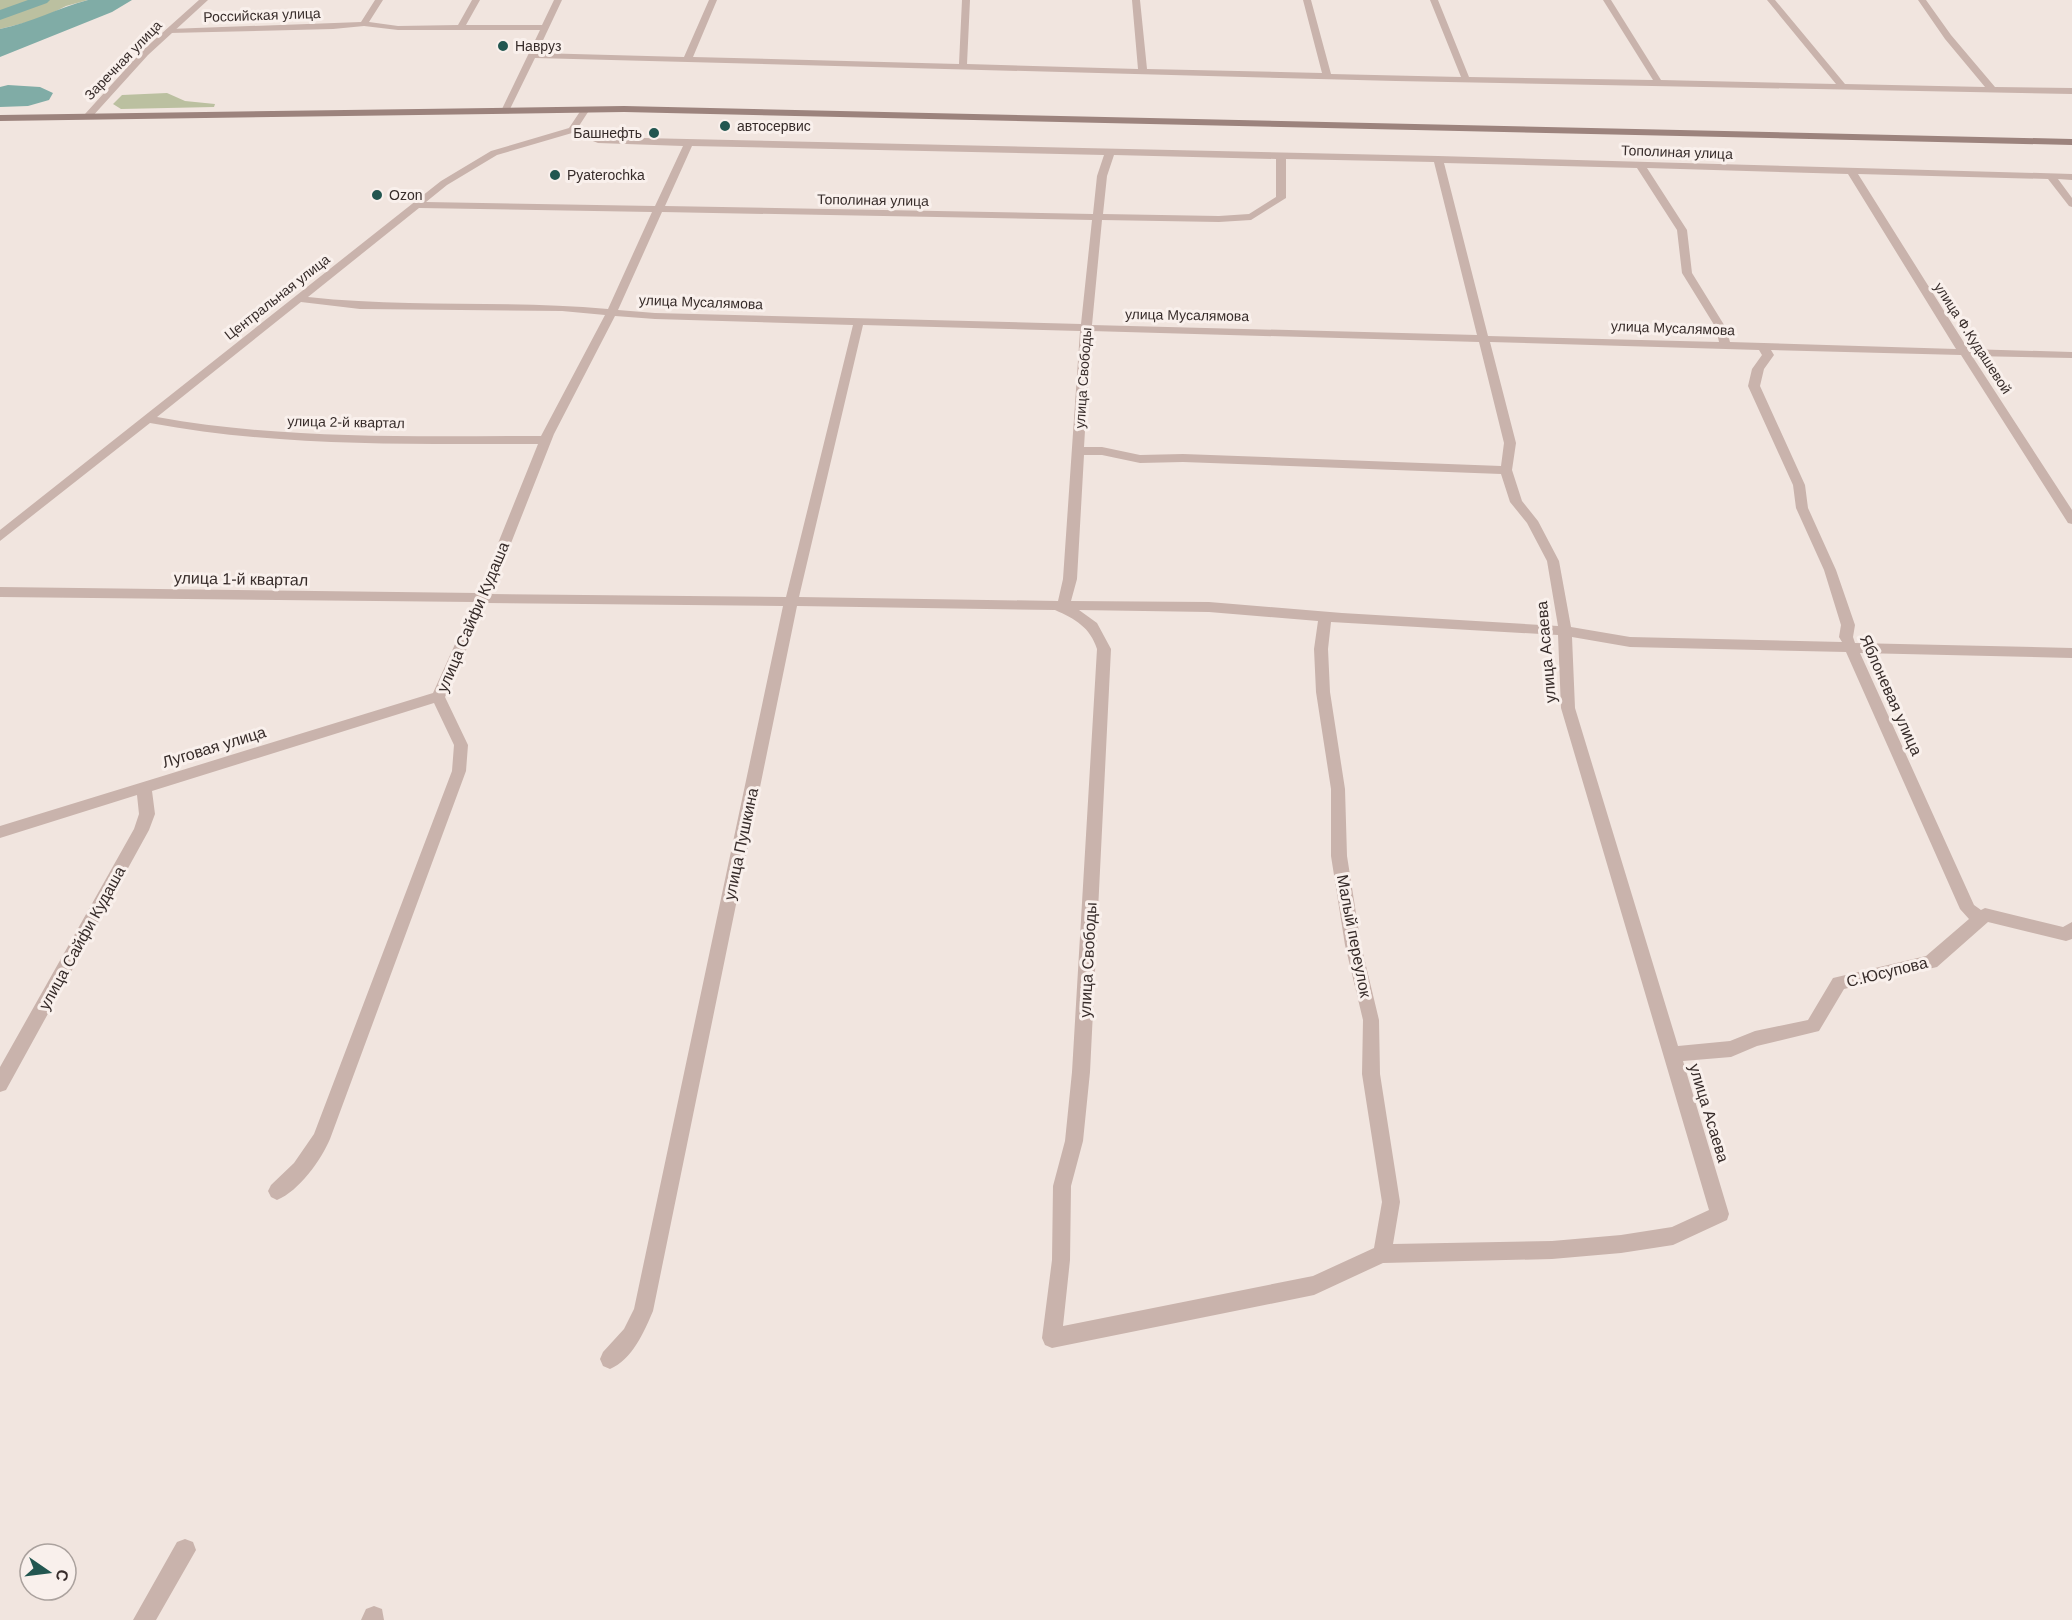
<svg xmlns="http://www.w3.org/2000/svg" width="2072" height="1620" viewBox="0 0 2072 1620" font-family="Arial,sans-serif">
	<style>
		.green { fill: #bbc0a0 }
		.water { fill: #80aca6 }
		.lines { fill: none; stroke-linecap: round; stroke-linejoin: round }
		.river { fill: #80aca6; fill-rule: evenodd }
		.minor { fill: #c9b3ac; fill-rule: evenodd }
		.tertiary { fill: #c9b3ac; fill-rule: evenodd }
		.secondary { fill: #9c837d; fill-rule: evenodd }
		.poi-dot { fill: #225650; stroke: #f9f0ec; stroke-width: 2 }
		.labels { text-anchor: middle; dominant-baseline: central; stroke-width: 6; stroke-linejoin: round; paint-order: stroke }
		.far-street-label { font-size: 14px; fill: #372c2a; stroke: #f9f0ec }
		.far-poi-label { font-size: 14px; fill: #372c2a; stroke: #f9f0ec; text-anchor: start }
		.street-label { font-size: 16px; fill: #372c2a; stroke: #f9f0ec }
	</style>
	<rect width="100%" height="100%" fill="#f1e5df"/>
	<path class="green" d="M 0,0 L 88,0 L 66,6 L 40,19 L 0,29 Z
		M 167,93 L 185,101 L 215,104 L 214,107 L 121,109 L 113,104 L 122,95 Z"/>
	<path class="water" d="M 88,0 L 132,0 L 112,12 L 0,57 L 0,29 C 31,23 58,8 88,0 Z
		M 8,85 L 40,87 L 53,93 L 49,100 L 28,106 L 0,107 L 0,87 Z"/>
	<g class="lines">
		<path class="river" d="M 28,0 L 50,0 L 47,3 L 0,20 L 0,10 Z"/>
		<path class="minor" d="M 375,0 L 383,0 L 369,22 L 398,26 L 458,25 L 472,0 L 480,0 L 466,25 L 542,25 L 554,0 L 562,0 L 537,53 L 684,57 L 709,0 L 717,0 L 693,57 L 959,64 L 962,0 L 970,0 L 967,64 L 1138,69 L 1132,0 L 1140,0 L 1147,69 L 1322,73 L 1303,0 L 1311,0 L 1331,74 L 1461,77 L 1430,0 L 1438,0 L 1469,77 L 1653,80 L 1603,0 L 1611,0 L 1661,80 L 1836,84 L 1767,0 L 1775,0 L 1845,84 L 1985,87 L 1945,39 L 1918,0 L 1926,0 L 1951,35 L 1995,87 L 2072,88 L 2072,94 L 1396,81 L 535,58 L 510,109 L 506,112 L 502,109 L 540,30 L 398,30 L 364,26 L 333,29 L 169,33 L 165,31 L 169,29 L 361,22 Z
			M 583,107 L 590,109 L 577,129 L 599,137 L 1438,156 L 2072,174 L 2072,180 L 2058,179 L 2072,198 L 2072,207 L 2069,206 L 2048,179 L 1858,174 L 1968,349 L 2072,352 L 2072,358 L 1972,356 L 2072,510 L 2072,524 L 2068,523 L 1961,355 L 1771,350 L 1774,355 L 1764,369 L 1760,386 L 1805,485 L 1808,508 L 1836,570 L 1855,625 L 1853,637 L 1855,643 L 2072,648 L 2072,658 L 1860,653 L 1974,905 L 1981,910 L 1985,908 L 2063,927 L 2072,922 L 2072,939 L 2066,941 L 1988,922 L 1937,967 L 1844,989 L 1819,1031 L 1757,1046 L 1731,1057 L 1683,1061 L 1729,1214 L 1727,1220 L 1673,1245 L 1621,1253 L 1552,1259 L 1383,1263 L 1314,1295 L 1052,1348 L 1045,1345 L 1042,1338 L 1052,1260 L 1053,1186 L 1065,1141 L 1072,1072 L 1097,649 C 1090,627 1075,619 1055,610 L 797,606 L 653,1311 C 644,1332 632,1360 610,1369 L 603,1366 L 600,1359 L 603,1352 L 624,1329 L 634,1309 L 783,606 L 487,603 L 445,697 L 468,745 L 466,771 L 330,1139 C 321,1160 299,1191 277,1200 L 271,1197 L 268,1191 L 271,1185 L 294,1163 L 314,1134 L 452,771 L 454,745 L 434,703 L 152,791 L 155,814 L 149,830 L 6,1090 L 0,1092 L 0,1067 L 134,829 L 139,814 L 137,795 L 0,838 L 0,826 L 433,693 L 474,602 L 0,597 L 0,587 L 478,593 L 538,444 C 408,444 279,447 150,423 L 0,541 L 0,530 L 441,181 L 491,151 L 569,128 ZM 572,133 L 598,143 L 683,146 L 655,206 L 426,202 L 447,185 L 497,155 ZM 692,146 L 1104,155 L 1097,176 L 1093,214 L 665,206 ZM 1114,155 L 1276,159 L 1276,197 L 1249,214 L 1219,216 L 1103,214 L 1107,176 ZM 1286,159 L 1434,162 L 1477,335 L 1092,325 L 1102,220 L 1219,222 L 1251,220 L 1286,198 ZM 1444,163 L 1637,168 L 1677,230 L 1682,273 L 1716,328 L 1719,342 L 1488,336 ZM 1647,168 L 1848,174 L 1956,349 L 1730,342 L 1726,328 L 1692,273 L 1687,230 ZM 419,208 L 652,212 L 608,309 C 508,300 408,308 308,297 ZM 662,212 L 1092,220 L 1081,324 L 655,313 L 618,310 ZM 301,302 L 360,309 L 562,311 L 605,315 L 541,436 C 413,436 284,440 157,417 ZM 615,316 L 655,319 L 853,325 L 786,597 L 491,594 L 554,434 ZM 863,325 L 1080,331 L 1063,579 L 1058,601 L 799,597 ZM 1091,331 L 1479,342 L 1504,443 L 1501,466 L 1183,454 L 1140,455 L 1102,447 L 1084,447 ZM 1490,342 L 1759,350 L 1762,355 L 1752,369 L 1748,386 L 1793,485 L 1796,508 L 1824,570 L 1841,625 L 1839,637 L 1842,642 L 1630,637 L 1571,627 L 1559,561 L 1538,521 L 1522,501 L 1512,470 L 1516,443 ZM 1084,455 L 1102,455 L 1140,463 L 1183,462 L 1501,474 L 1510,502 L 1527,523 L 1547,561 L 1558,626 L 1342,613 L 1209,602 L 1071,601 L 1077,579 ZM 1079,610 L 1209,612 L 1318,621 L 1314,649 L 1316,692 L 1331,789 L 1331,856 L 1345,945 L 1363,1020 L 1362,1074 L 1382,1202 L 1374,1248 L 1313,1276 L 1063,1326 L 1070,1260 L 1071,1186 L 1083,1141 L 1090,1072 L 1111,649 L 1097,623 ZM 1331,622 L 1558,635 L 1561,708 L 1709,1210 L 1672,1227 L 1621,1235 L 1552,1241 L 1393,1244 L 1400,1202 L 1380,1074 L 1379,1020 L 1361,945 L 1347,856 L 1345,789 L 1330,692 L 1328,649 ZM 1572,637 L 1630,647 L 1846,652 L 1960,909 L 1969,919 L 1926,956 L 1833,978 L 1808,1020 L 1755,1031 L 1730,1041 L 1678,1046 L 1575,708 Z
			M 185,1539 L 193,1542 L 196,1550 L 156,1620 L 133,1620 L 177,1542 Z
			M 374,1606 L 382,1609 L 384,1620 L 361,1620 L 366,1609 Z"/>
		<path class="tertiary" d="M 199,0 L 208,0 L 148,55 L 91,118 L 85,118 L 85,114 L 142,51 Z"/>
		<path class="secondary" d="M 624,106 L 2072,139 L 2072,145 L 624,112 L 0,121 L 0,115 Z"/>
	</g>
	<g class="poi-dot">
		<circle cx="503" cy="46" r="6"/>
		<circle cx="725" cy="126" r="6"/>
		<circle cx="654" cy="133" r="6"/>
		<circle cx="555" cy="175" r="6"/>
		<circle cx="377" cy="195" r="6"/>
	</g>
	<g class="labels">
		<g class="far-street-label">
			<text transform="translate(262 15) rotate(-2)">Российская улица</text>
			<text transform="translate(123 60) rotate(-46)">Заречная улица</text>
			<text transform="translate(1677 152) rotate(2)">Тополиная улица</text>
			<text transform="translate(873 200) rotate(1)">Тополиная улица</text>
			<text transform="translate(277 297) rotate(-38)">Центральная улица</text>
			<text transform="translate(701 302) rotate(2)">улица Мусалямова</text>
			<text transform="translate(1187 315) rotate(1)">улица Мусалямова</text>
			<text transform="translate(1673 328) rotate(2)">улица Мусалямова</text>
			<text transform="translate(1973 338) rotate(57)">улица Ф.Кудашевой</text>
			<text transform="translate(1083 378) rotate(-86)">улица Свободы</text>
			<text transform="translate(346 422) rotate(1)">улица 2-й квартал</text>
		</g>
		<g class="far-poi-label">
			<text x="515" y="46">Навруз</text>
			<text x="737" y="126">автосервис</text>
			<text x="642" y="133" text-anchor="end">Башнефть</text>
			<text x="567" y="175">Pyaterochka</text>
			<text x="389" y="195">Ozon</text>
		</g>
		<g class="street-label">
			<text transform="translate(241 579) rotate(1)">улица 1-й квартал</text>
			<text transform="translate(473 617) rotate(-67)">улица Сайфи Кудаша</text>
			<text transform="translate(1546 652) rotate(-95)">улица Асаева</text>
			<text transform="translate(1891 695) rotate(66)">Яблоневая улица</text>
			<text transform="translate(214 747) rotate(-17)">Луговая улица</text>
			<text transform="translate(741 844) rotate(-78)">улица Пушкина</text>
			<text transform="translate(1354 936) rotate(79)">Малый переулок</text>
			<text transform="translate(82 938) rotate(-61)">улица Сайфи Кудаша</text>
			<text transform="translate(1088 960) rotate(-87)">улица Свободы</text>
			<text transform="translate(1887 972) rotate(-14)">С.Юсупова</text>
			<text transform="translate(1709 1113) rotate(73)">улица Асаева</text>
		</g>
	</g>
	<g transform="translate(48 1572) rotate(104)"><circle r="28" fill="#f9f0ec" stroke="#aba29e" stroke-width="1.5"/>
	<path d="M0-4.5L10 22L0 15L-10 22Z" fill="#225650"/>
	<text y="-9" font-size="16" font-weight="bold" text-anchor="middle" fill="#372c2a">С</text>
	</g>
</svg>
